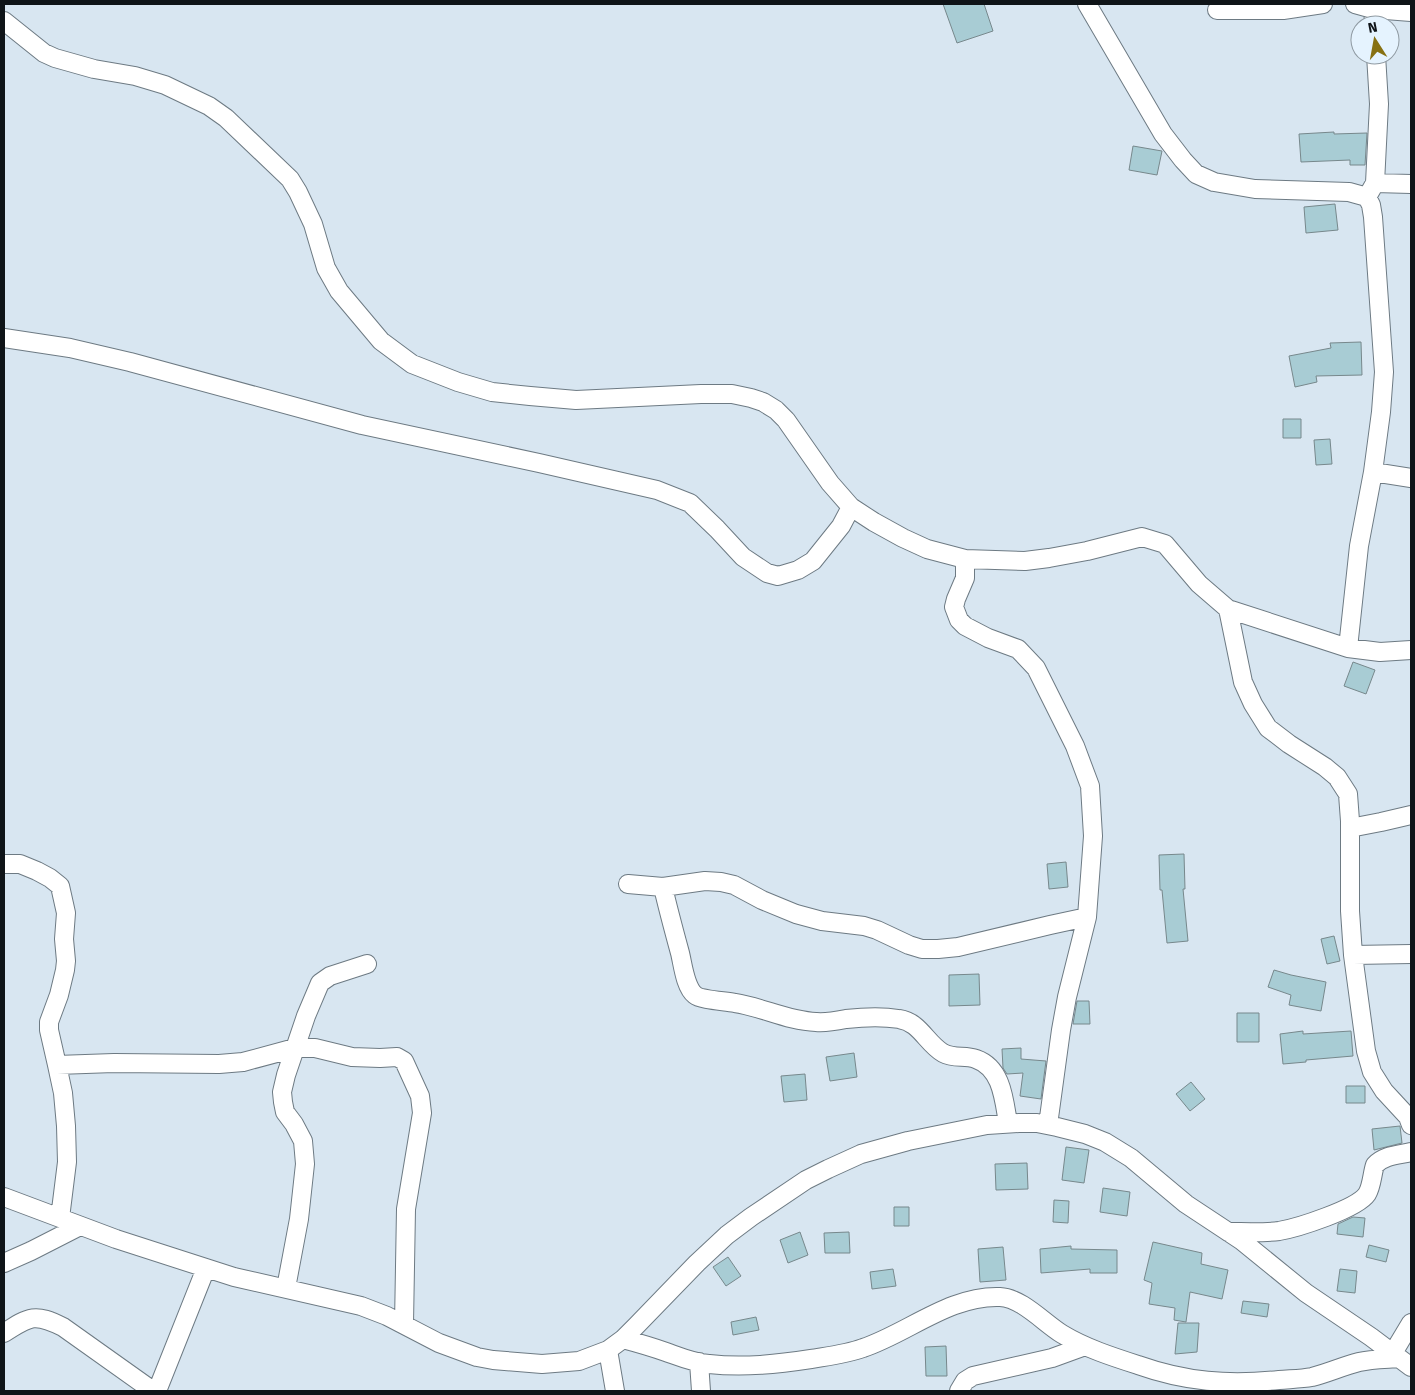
<svg xmlns="http://www.w3.org/2000/svg" width="1415" height="1395" viewBox="0 0 1415 1395" font-family="'Fira Sans',sans-serif">
	<style>
		.building { fill: #a8ccd4; stroke: #77888c }
		.lines { fill: none; stroke-linecap: round; stroke-linejoin: round }
		.minor-casing { stroke: #6d7a83; stroke-width: 20 }
		.minor { stroke: #fff; stroke-width: 18 }
	</style>
	<rect width="100%" height="100%" fill="#d8e6f1"/>
	<path class="building" d="M 943,4 L 984,4 L 993,31 L 957,43 Z
		M 1334,132 L 1334,134 L 1367,133 L 1365,165 L 1350,165 L 1350,160 L 1301,162 L 1299,134 Z
		M 1133,146 L 1162,151 L 1157,175 L 1129,170 Z
		M 1335,204 L 1338,230 L 1306,233 L 1304,207 Z
		M 1361,342 L 1362,375 L 1316,376 L 1317,382 L 1295,387 L 1289,356 L 1331,348 L 1330,343 Z
		M 1283,419 L 1301,419 L 1301,438 L 1283,438 Z
		M 1330,439 L 1332,464 L 1316,465 L 1314,440 Z
		M 1353,662 L 1375,670 L 1366,694 L 1344,686 Z
		M 1184,854 L 1185,889 L 1183,889 L 1188,941 L 1167,943 L 1162,890 L 1160,890 L 1159,855 Z
		M 1066,862 L 1068,887 L 1049,889 L 1047,864 Z
		M 1334,936 L 1340,961 L 1327,964 L 1321,939 Z
		M 1274,970 L 1291,975 L 1326,982 L 1321,1011 L 1289,1005 L 1291,995 L 1268,987 Z
		M 979,974 L 980,1005 L 949,1006 L 949,975 Z
		M 1077,1001 L 1089,1001 L 1090,1024 L 1073,1024 Z
		M 1237,1013 L 1259,1013 L 1259,1042 L 1237,1042 Z
		M 1303,1031 L 1303,1034 L 1351,1031 L 1353,1056 L 1306,1060 L 1306,1062 L 1283,1064 L 1280,1034 Z
		M 1021,1048 L 1021,1059 L 1046,1061 L 1041,1099 L 1020,1096 L 1023,1073 L 1007,1074 L 1003,1068 L 1002,1049 Z
		M 854,1053 L 857,1077 L 830,1081 L 826,1057 Z
		M 805,1074 L 807,1100 L 784,1102 L 781,1076 Z
		M 1191,1082 L 1205,1099 L 1190,1111 L 1176,1094 Z
		M 1346,1086 L 1365,1086 L 1365,1103 L 1346,1103 Z
		M 1400,1126 L 1402,1143 L 1374,1150 L 1372,1129 Z
		M 1066,1147 L 1089,1150 L 1084,1183 L 1062,1180 Z
		M 1027,1163 L 1028,1189 L 996,1190 L 995,1164 Z
		M 1103,1188 L 1130,1192 L 1127,1216 L 1100,1212 Z
		M 1054,1200 L 1069,1201 L 1068,1223 L 1053,1222 Z
		M 894,1207 L 909,1207 L 909,1226 L 894,1226 Z
		M 1353,1217 L 1365,1218 L 1363,1237 L 1337,1234 L 1338,1224 Z
		M 800,1232 L 808,1255 L 788,1263 L 780,1240 Z
		M 849,1232 L 850,1253 L 825,1253 L 824,1233 Z
		M 1153,1242 L 1202,1253 L 1201,1264 L 1228,1270 L 1222,1299 L 1190,1292 L 1186,1322 L 1174,1320 L 1175,1308 L 1149,1304 L 1152,1283 L 1144,1280 Z
		M 1369,1245 L 1389,1250 L 1386,1262 L 1366,1257 Z
		M 1071,1246 L 1071,1249 L 1117,1250 L 1117,1273 L 1090,1273 L 1090,1269 L 1041,1273 L 1040,1249 Z
		M 1003,1247 L 1006,1280 L 980,1282 L 978,1249 Z
		M 728,1257 L 741,1276 L 726,1286 L 713,1267 Z
		M 893,1269 L 896,1286 L 872,1289 L 870,1272 Z
		M 1340,1269 L 1357,1271 L 1355,1293 L 1337,1291 Z
		M 1243,1301 L 1269,1304 L 1267,1317 L 1241,1313 Z
		M 756,1317 L 759,1330 L 733,1335 L 731,1322 Z
		M 1178,1323 L 1199,1323 L 1197,1352 L 1175,1354 Z
		M 946,1346 L 947,1376 L 926,1376 L 925,1347 Z"/>
	<g class="lines">
		<g class="minor-casing">
			<path id="minor" d="M 1087,4 L 1163,134 L 1183,160 L 1196,174 L 1214,182 L 1255,189 L 1349,192 L 1367,197 L 1371,205 L 1373,217 L 1384,372 L 1381,412 L 1373,472 L 1359,546 L 1348,648
				M 1355,4 L 1373,9 L 1411,12
				M 1373,4 L 1374,25
				M 1217,10 L 1283,10 L 1323,4
				M 4,21 L 44,53 L 55,58 L 94,69 L 135,76 L 165,85 L 209,106 L 226,118 L 290,179 L 298,192 L 313,224 L 326,268 L 339,291 L 381,341 L 412,364 L 458,382 L 492,392 L 530,396 L 576,400 L 701,394 L 732,394 L 751,398 L 763,402 L 776,410 L 786,420 L 830,483 L 851,507 L 874,522 L 903,538 L 927,549 L 965,559 L 1025,561 L 1049,558 L 1087,551 L 1142,537 L 1165,544 L 1199,584 L 1228,609 L 1348,648 L 1380,652 L 1411,650
				M 1375,183 L 1411,184
				M 1367,197 L 1375,183 L 1379,104 L 1376,55
				M 4,338 L 70,348 L 130,362 L 362,425 L 539,463 L 657,490 L 690,503 L 717,529 L 743,557 L 767,573 L 778,576 L 798,570 L 813,561 L 841,526 L 851,507
				M 1373,472 L 1411,478
				M 965,559 L 965,578 L 956,599 L 954,607 L 959,620 L 965,626 L 988,638 L 1018,649 L 1036,668 L 1075,746 L 1090,786 L 1093,836 L 1087,917 L 1067,997 L 1061,1030 L 1048,1125
				M 1228,609 L 1243,682 L 1253,704 L 1268,728 L 1289,744 L 1325,767 L 1337,777 L 1348,794 L 1350,821 L 1350,911 L 1353,955 L 1366,1051 L 1372,1072 L 1384,1091 L 1408,1117 L 1411,1125
				M 1350,828 L 1381,822 L 1411,815
				M 4,864 L 20,864 L 37,871 L 50,878 L 60,886 L 66,913 L 64,939 L 66,961 L 65,970 L 59,995 L 49,1022 L 49,1030 L 57,1065 L 63,1093 L 66,1126 L 67,1162 L 60,1218
				M 628,884 L 663,887 L 705,881 L 721,882 L 734,885 L 762,900 L 796,914 L 822,921 L 864,926 L 877,930 L 909,945 L 922,949 L 938,949 L 958,947 L 1050,925 L 1087,917
				M 663,887 C 668,909 674,931 680,953 C 683,965 685,987 695,995 C 701,1000 726,1001 735,1003 C 762,1007 788,1021 816,1022 C 826,1023 836,1021 846,1019 C 863,1017 882,1016 899,1019 C 920,1022 926,1043 943,1053 C 954,1059 965,1055 976,1059 C 1002,1068 1004,1100 1008,1123
				M 1353,955 L 1411,954
				M 57,1065 L 114,1063 L 219,1064 L 243,1062 L 295,1048 L 315,1048 L 352,1057 L 380,1058 L 397,1057 L 404,1061 L 420,1096 L 422,1113 L 406,1209 L 404,1324
				M 4,1197 L 116,1239 L 234,1277 L 361,1306 L 387,1316 L 439,1343 L 477,1357 L 493,1360 L 542,1364 L 579,1361 L 608,1350 L 623,1339 L 636,1326 L 697,1263 L 727,1235 L 751,1217 L 806,1180 L 828,1169 L 861,1154 L 908,1141 L 987,1125 L 1019,1123 L 1037,1123 L 1057,1127 L 1085,1134 L 1105,1142 L 1131,1158 L 1186,1204 L 1242,1241 L 1306,1293 L 1371,1337 L 1411,1367
				M 1228,1232 C 1244,1232 1264,1233 1279,1231 C 1297,1228 1357,1209 1367,1194 C 1372,1186 1372,1174 1375,1165 C 1384,1155 1399,1155 1411,1152
				M 4,1263 L 31,1251 L 80,1226
				M 286,1288 L 299,1219 L 305,1164 L 303,1141 L 294,1124 L 285,1112 L 283,1102 L 282,1092 L 286,1075 L 306,1016 L 320,983 L 330,976 L 367,964
				M 4,1333 C 30,1316 35,1313 63,1327 L 153,1391
				M 623,1339 C 638,1343 652,1347 666,1352 C 680,1357 694,1363 709,1364 C 744,1368 778,1364 811,1359 C 829,1356 847,1354 863,1348 C 908,1333 950,1295 1000,1297 C 1022,1298 1044,1323 1062,1334 C 1085,1348 1113,1357 1138,1365 C 1186,1382 1228,1385 1279,1380 C 1290,1379 1301,1379 1312,1377 C 1328,1373 1343,1366 1359,1362 C 1371,1359 1386,1359 1399,1358
				M 608,1350 L 615,1391
				M 1393,1353 L 1411,1323
				M 699,1362 L 701,1391
				M 157,1391 L 206,1268
				M 959,1391 L 965,1381 L 973,1376 L 1052,1358 L 1085,1346"/>
		</g>
		<use href="#minor" class="minor"/>
	</g>
	<rect width="1415" height="1395" fill="none" stroke="#0f1418" stroke-width="10"/>
	<g transform="translate(1375 40) rotate(349)"><circle r="24" fill="#e5f3fe" stroke="#8f9aa2"/>
	<path d="M0-4L9 19L0 12L-9 19Z" fill="#877112"/>
	<text y="-8" font-size="14" font-weight="bold" text-anchor="middle" fill="#0f1418">N</text>
	</g>
</svg>
